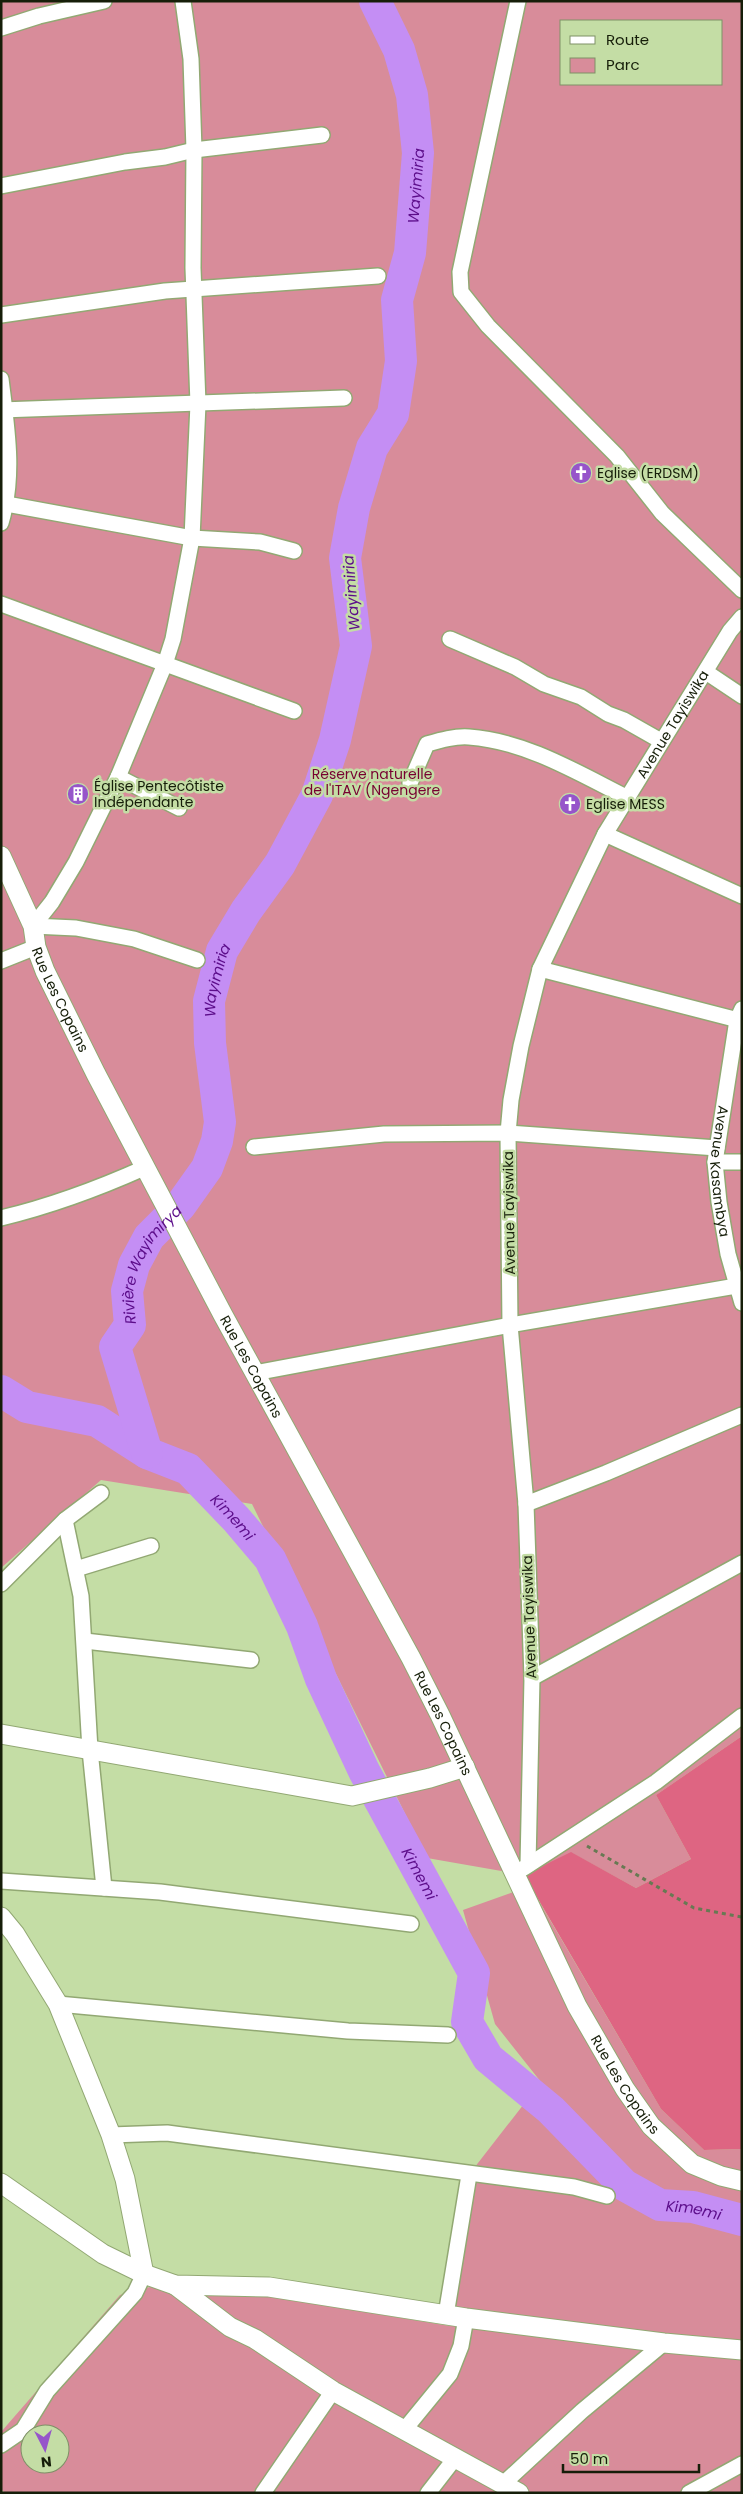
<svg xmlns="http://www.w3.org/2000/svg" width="743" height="2494" viewBox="0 0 743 2494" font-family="Poppins,sans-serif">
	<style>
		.green { fill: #d88c9a; fill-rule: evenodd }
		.forest { fill: #de6582 }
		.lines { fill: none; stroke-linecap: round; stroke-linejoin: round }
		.river { stroke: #c48ef4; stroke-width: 32 }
		.minor-casing { stroke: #92a873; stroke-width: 18 }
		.tertiary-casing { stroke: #92a873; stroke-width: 21 }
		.path { stroke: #687953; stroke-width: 3; stroke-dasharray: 4 4; stroke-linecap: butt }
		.minor { stroke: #fff; stroke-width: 15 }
		.tertiary { stroke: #fff; stroke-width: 19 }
		.labels { text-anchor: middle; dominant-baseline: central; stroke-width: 5; stroke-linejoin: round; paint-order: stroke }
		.poi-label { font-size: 14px; fill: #161e09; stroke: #c4dda5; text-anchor: start }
		.street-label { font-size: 14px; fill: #161e09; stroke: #c4dda5 }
		.park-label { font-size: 14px; fill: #770131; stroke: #c4dda5 }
		.water-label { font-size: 15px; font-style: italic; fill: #5c0d8a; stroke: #c4dda5 }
	</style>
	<rect width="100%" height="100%" fill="#c4dda5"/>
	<path class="green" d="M 1,1 L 742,1 L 742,1736 L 656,1795 L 691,1859 L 636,1888 L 572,1853 L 524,1875 L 427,1858 L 252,1504 L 101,1480 L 1,1568 ZM 562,21 L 722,21 L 722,84 L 562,84 Z
		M 530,1886 L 661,2109 L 704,2150 L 742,2149 L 742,2493 L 5,2493 L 1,2489 L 1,2432 L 120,2295 L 150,2287 L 275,2297 L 450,2326 L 471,2172 L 541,2082 L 495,2024 L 463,1910 ZM 30,2434 L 60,2434 L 60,2464 L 30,2464 Z"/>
	<path class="forest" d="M 742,1736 L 742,2149 L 704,2150 L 661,2109 L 524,1875 L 571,1852 L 636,1888 L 691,1859 L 656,1795 Z"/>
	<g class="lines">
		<g class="river">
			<path id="s1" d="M 1,1391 L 27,1407 L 97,1421 L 147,1453 L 188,1469 L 236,1519 L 270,1559 L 302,1626 L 321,1679 L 364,1771 L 474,1973 L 467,2022 L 488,2058 L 551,2110 L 624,2185 L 660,2205 L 693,2207 L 742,2220"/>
			<path id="s2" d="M 147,1453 L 115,1347 L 130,1325 L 127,1291 L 134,1265 L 149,1237 L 180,1206 L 207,1168 L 217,1141 L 220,1122 L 210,1043 L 209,1001 L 222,951 L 246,911 L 280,864 L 317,795 L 335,740 L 356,646 L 345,558 L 354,508 L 372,448 L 393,414 L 401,361 L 397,300 L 410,253 L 418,153 L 412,95 L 399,50 L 375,1"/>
		</g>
		<g class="minor-casing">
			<g id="minor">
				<path d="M 518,1 L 460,272 L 461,292 L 488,326 L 617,456 L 662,513 L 742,590"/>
				<path d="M 1,28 L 39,16 L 104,1"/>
				<path d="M 1,186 L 125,162 L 165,157 L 194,150 L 322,135"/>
				<path d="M 1,315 L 165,291 L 378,276"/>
				<path d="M 1,379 C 7,428 15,475 1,523"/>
				<path d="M 1,410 L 344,398"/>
				<path d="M 1,503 L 192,538 L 260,542 L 294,551"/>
				<path d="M 1,604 L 294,711"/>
				<path d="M 450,639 L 515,667 L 544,684 L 581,697 L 608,714 L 624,720 L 661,741"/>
				<path d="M 706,672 L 742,696"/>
				<path d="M 118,777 L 179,808"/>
				<path d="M 410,783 L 427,744 C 441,740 455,736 469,737 C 526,741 578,773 628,798"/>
				<path d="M 605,834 L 742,896"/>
				<path d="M 33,926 L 52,902 L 76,862 L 118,777 L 165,664 L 173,639 L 192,538 L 198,404 L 193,268 L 194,150 L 191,59 L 183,1"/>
				<path d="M 33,926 L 76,928 L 134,939 L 197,960"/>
				<path d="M 1,961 L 36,947"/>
				<path d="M 540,969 L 742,1021"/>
				<path id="s3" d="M 742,1009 L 737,1020 L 715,1162 L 719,1202 L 728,1254 L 742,1303"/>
				<path d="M 254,1147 L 384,1134 L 508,1133 L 717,1148"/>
				<path d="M 715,1162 L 742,1162"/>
				<path d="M 1,1218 C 51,1206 97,1189 144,1168"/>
				<path d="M 255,1373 L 510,1325 L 742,1285"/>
				<path d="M 526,1504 L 606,1473 L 742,1415"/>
				<path d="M 65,1520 L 81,1596 L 90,1750 L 104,1888"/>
				<path d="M 76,1569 L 151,1546"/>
				<path d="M 1,1584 L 65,1520 L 101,1493"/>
				<path d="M 85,1641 L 251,1660"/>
				<path d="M 532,1678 L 742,1563"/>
				<path id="s4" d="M 528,1865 L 532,1678 L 526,1504 L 510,1325 L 508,1133 L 511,1100 L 521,1046 L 540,969 L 605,834 L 730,631 L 742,617"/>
				<path d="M 524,1868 L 656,1782 L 742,1716"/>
				<path d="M 1,1881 L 160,1892 L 411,1924"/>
				<path d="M 58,2004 L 348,2031 L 448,2035"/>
				<path d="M 111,2135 L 167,2133 L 574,2187 L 607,2196"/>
				<path d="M 446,2315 L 469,2175"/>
				<path d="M 405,2429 L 450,2374 L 461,2346 L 466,2318"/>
				<path d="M 1,2445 L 23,2430 L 47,2391 L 135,2293 L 144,2274"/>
				<path d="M 503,2484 L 582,2411 L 664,2343"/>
				<path d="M 263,2493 L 333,2391"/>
				<path d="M 428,2493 L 456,2457"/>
				<path d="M 689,2493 L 742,2464"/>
			</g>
		</g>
		<g class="tertiary-casing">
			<g id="tertiary">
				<path id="s5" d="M 1,856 L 33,926 L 36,947 L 45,971 L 96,1074 L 223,1315 L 411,1658 L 440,1715 L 577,2006 L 625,2089 L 651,2126 L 692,2164 L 721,2176 L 742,2181"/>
				<path d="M 1,1734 L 352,1796 L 430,1778 L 465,1767"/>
				<path d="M 1,1917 L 15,1934 L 58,2004 L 111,2135 L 125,2179 L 144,2274"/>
				<path d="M 1,2183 L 103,2254 L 144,2274 L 175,2285 L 269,2287 L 466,2318 L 664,2343 L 742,2350"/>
				<path d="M 175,2285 L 230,2327 L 255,2339 L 333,2391 L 519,2493"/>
			</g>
		</g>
		<path class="path" d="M 587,1846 L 694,1908 L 742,1917"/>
		<use href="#minor" class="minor"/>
		<use href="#tertiary" class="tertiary"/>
	</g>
	<defs>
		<g id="church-disc" transform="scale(1.125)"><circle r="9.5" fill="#9655ca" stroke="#c4dda5"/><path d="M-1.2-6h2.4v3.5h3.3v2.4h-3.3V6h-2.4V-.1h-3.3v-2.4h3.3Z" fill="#fff"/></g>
		<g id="building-disc" transform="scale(1.125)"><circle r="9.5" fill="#9655ca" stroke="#c4dda5"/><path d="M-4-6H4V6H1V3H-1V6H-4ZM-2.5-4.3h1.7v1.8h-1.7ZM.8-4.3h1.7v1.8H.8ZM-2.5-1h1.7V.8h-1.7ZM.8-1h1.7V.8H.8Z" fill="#fff"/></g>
	</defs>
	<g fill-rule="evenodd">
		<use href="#church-disc" x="581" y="473"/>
		<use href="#building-disc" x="78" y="794"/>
		<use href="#church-disc" x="570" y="804"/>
	</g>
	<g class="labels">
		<g class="poi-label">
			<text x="597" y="473">Eglise (ERDSM)</text>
			<text x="94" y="786">Église Pentecôtiste<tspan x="94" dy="16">Indépendante</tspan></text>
			<text x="586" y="804">Eglise MESS</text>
		</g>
		<g class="street-label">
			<text stroke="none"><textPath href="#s4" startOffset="1179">Avenue Tayiswika</textPath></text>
			<text stroke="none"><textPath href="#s5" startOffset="156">Rue Les Copains</textPath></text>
			<text stroke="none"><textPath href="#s3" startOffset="165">Avenue Kasambya</textPath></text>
			<text transform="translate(509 1213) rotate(-91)">Avenue Tayiswika</text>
			<text stroke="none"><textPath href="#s5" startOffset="570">Rue Les Copains</textPath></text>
			<text transform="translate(529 1617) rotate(-92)">Avenue Tayiswika</text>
			<text stroke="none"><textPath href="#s5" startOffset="975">Rue Les Copains</textPath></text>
			<text stroke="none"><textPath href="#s5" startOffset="1380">Rue Les Copains</textPath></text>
		</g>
		<g class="park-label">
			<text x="372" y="774">Réserve naturelle<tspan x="372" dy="16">de l'ITAV (Ngengere</tspan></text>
		</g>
		<g class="water-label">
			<text stroke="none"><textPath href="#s2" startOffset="1352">Wayimiria</textPath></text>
			<text transform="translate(351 593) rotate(-95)">Wayimiria</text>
			<text stroke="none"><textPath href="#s2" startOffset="512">Wayimiria</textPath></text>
			<text stroke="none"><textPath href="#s2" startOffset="205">Rivière Wayimirya</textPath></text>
			<text stroke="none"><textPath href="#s1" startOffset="271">Kimemi</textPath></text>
			<text stroke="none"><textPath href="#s1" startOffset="676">Kimemi</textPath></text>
			<text stroke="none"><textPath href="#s1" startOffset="1142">Kimemi</textPath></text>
		</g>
	</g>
	<rect width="743" height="2494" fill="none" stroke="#161e09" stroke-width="5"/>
	<rect x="560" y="20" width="162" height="65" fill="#c4dda5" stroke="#7e9167"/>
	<rect x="570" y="36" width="25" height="8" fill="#ffffff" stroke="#7e9167"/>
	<text x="606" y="45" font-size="15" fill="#161e09">Route</text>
	<rect x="570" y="58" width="25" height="15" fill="#d88c9a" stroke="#7e9167"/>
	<text x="606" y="70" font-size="15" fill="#161e09">Parc</text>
	<g transform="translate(45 2449) rotate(174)"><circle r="24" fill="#c4dda5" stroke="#7e9167"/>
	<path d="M0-4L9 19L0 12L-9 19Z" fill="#9655ca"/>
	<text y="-8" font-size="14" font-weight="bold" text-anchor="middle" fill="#161e09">N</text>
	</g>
	<path d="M563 2464v8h136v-8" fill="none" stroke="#161e09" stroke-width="2.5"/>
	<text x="570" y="2464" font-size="15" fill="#161e09" stroke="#c4dda5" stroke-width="4" paint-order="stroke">50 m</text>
</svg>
